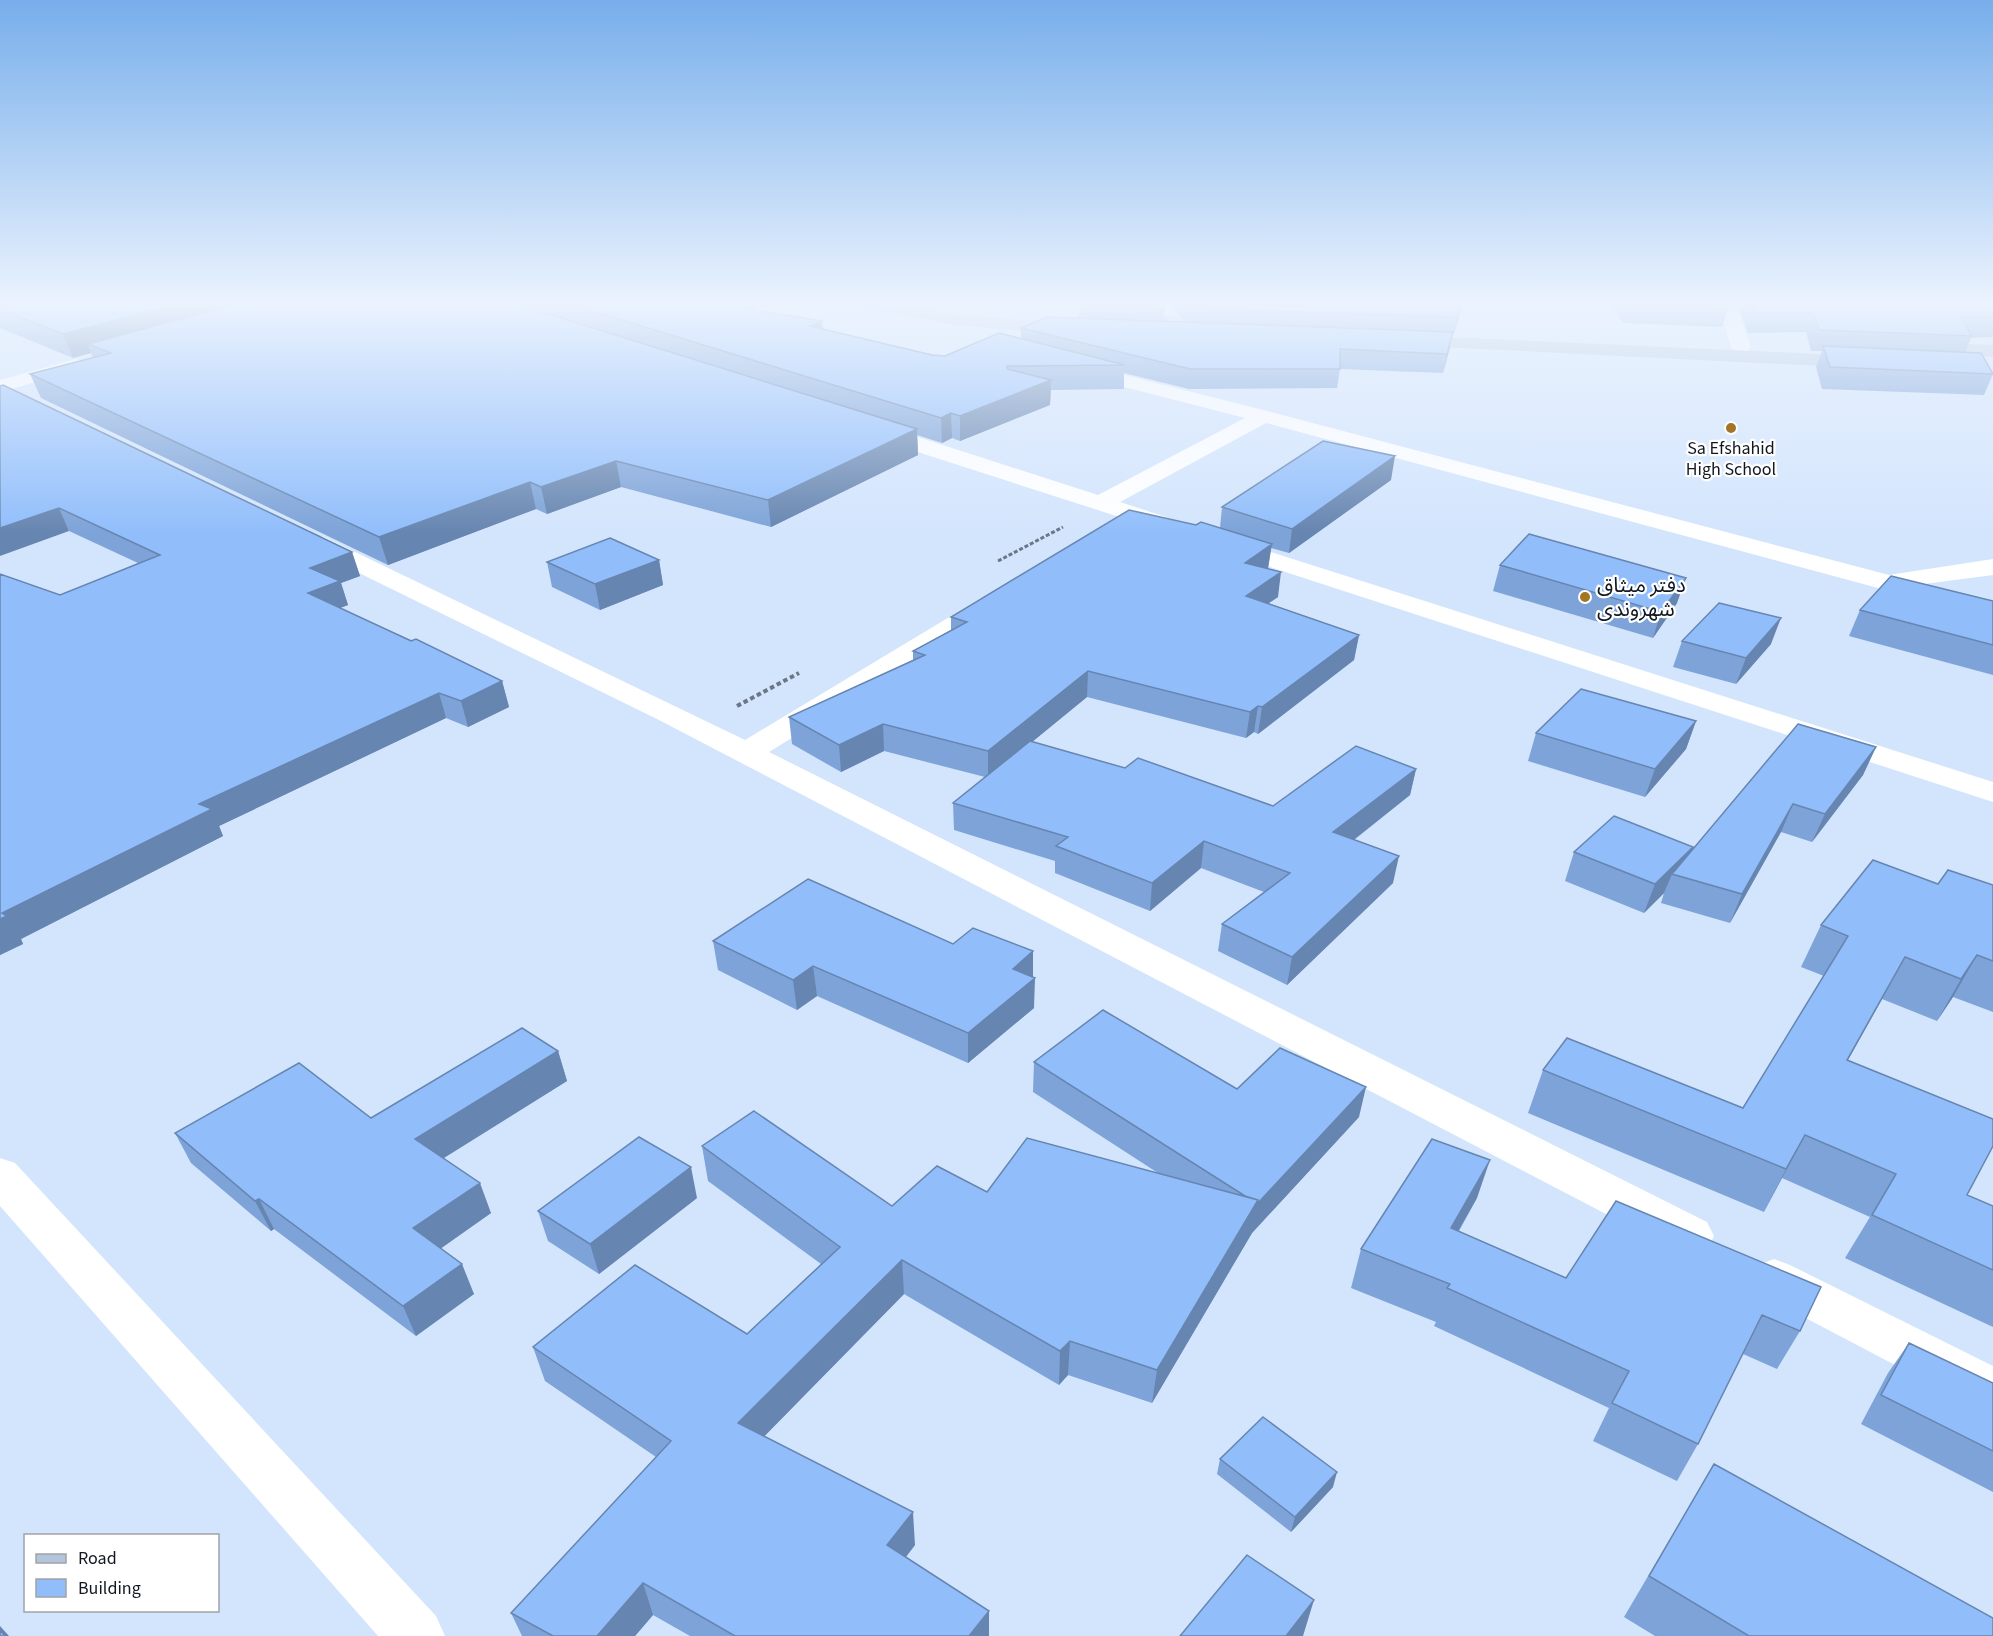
<svg xmlns="http://www.w3.org/2000/svg" width="1993" height="1636" viewBox="0 0 1993 1636" font-family="'Source Sans 3','Noto Sans Arabic',sans-serif">
	<style>
		.lines { fill: none; stroke-linecap: round; stroke-linejoin: round }
		.path-far1 { stroke: #6b7686; stroke-width: 3; stroke-dasharray: 4 2; stroke-linecap: butt }
		.path { stroke: #6b7686; stroke-width: 4; stroke-dasharray: 4.5 3; stroke-linecap: butt }
		.minor { fill: #fff; fill-rule: evenodd }
		.major { fill: #b3c5dc; fill-rule: evenodd }
		.wall { fill: #7da3d8 }
		.shaded-wall { fill: #6685b0 }
		.building { fill: #91befb; stroke: #6685b0; stroke-width: 1.5 }
		.poi-dot { fill: #a27527; stroke: #fff; stroke-width: 2 }
		.labels { text-anchor: middle; dominant-baseline: central; stroke-width: 4.5; stroke-linejoin: round; paint-order: stroke }
		.far-poi-label { font-size: 18px; fill: #121820; stroke: #fff }
		.poi-label { font-size: 21px; fill: #121820; stroke: #fff; text-anchor: start }
	</style>
	<rect width="100%" height="100%" fill="#d3e5fd"/>
	<g class="lines">
		<path class="path-far1" d="M 998,561 L 1063,527"/>
		<path class="path" d="M 737,706 L 799,673"/>
		<path class="minor" d="M 1137,304 L 1168,306 L 1183,322 L 1180,326 L 1168,326 L 1156,314 L 1140,308 Z
			M 1718,304 L 1736,304 L 1751,347 L 1748,351 L 1734,351 L 1731,347 Z
			M 76,359 L 83,361 L 86,365 L 83,369 L 0,392 L 0,380 Z
			M 1081,364 L 1271,412 L 1889,575 L 1993,559 L 1993,575 L 1924,584 L 1993,603 L 1993,619 L 1266,423 L 1120,502 L 1178,521 L 1181,526 L 1178,531 L 1169,533 L 868,436 L 865,431 L 868,426 L 876,425 L 884,426 L 1098,495 L 1245,418 L 1074,374 L 1071,370 L 1074,366 Z
			M 315,535 L 324,537 L 745,740 L 981,598 L 990,596 L 999,598 L 1003,604 L 999,610 L 769,752 L 1707,1222 L 1714,1236 L 1707,1250 L 1691,1255 L 1675,1250 L 659,720 L 306,547 L 303,542 L 306,537 Z
			M 1227,538 L 1993,782 L 1993,802 L 1218,550 L 1215,545 L 1218,540 Z
			M 0,1158 L 15,1163 L 436,1616 L 445,1636 L 378,1636 L 0,1206 Z
			M 1774,1259 L 1790,1265 L 1993,1366 L 1993,1414 L 1975,1407 L 1758,1293 L 1751,1279 L 1758,1265 Z"/>
		<path class="major" d="M 862,304 L 901,304 L 949,314 L 1071,324 L 1078,326 L 1080,330 L 1078,334 L 1071,336 L 949,324 L 871,309 L 865,308 Z
			M 1120,314 L 1227,317 L 1233,319 L 1236,323 L 1233,327 L 1227,329 L 1114,323 L 1111,319 L 1114,315 Z
			M 1405,335 L 1863,356 L 1870,358 L 1873,362 L 1870,366 L 1863,368 L 1398,345 L 1396,341 L 1398,337 Z
			M 1920,342 L 1993,345 L 1993,357 L 1913,352 L 1910,348 L 1913,344 Z"/>
	</g>
	<path class="wall" d="M 0,304 L 753,304 L 753,305 L 754,309 L 823,329 L 932,355 L 945,356 L 1021,339 L 1021,328 L 1078,319 L 1079,305 L 1165,308 L 1164,322 L 1184,322 L 1184,320 L 1170,304 L 1168,304 L 1463,304 L 1454,334 L 1452,334 L 1449,351 L 1443,373 L 1340,369 L 1337,388 L 1189,389 L 1124,373 L 1124,389 L 1051,390 L 1050,405 L 960,441 L 952,438 L 942,443 L 917,435 L 918,455 L 771,527 L 621,487 L 547,514 L 536,509 L 388,565 L 41,398 L 30,374 L 93,358 L 91,353 L 73,358 L 0,328 Z
		M 1611,304 L 1728,304 L 1729,306 L 1722,327 L 1623,323 Z
		M 1737,304 L 1993,304 L 1993,337 L 1971,338 L 1965,353 L 1993,374 L 1984,395 L 1822,389 L 1816,367 L 1822,351 L 1811,351 L 1806,332 L 1748,333 Z
		M 0,386 L 352,552 L 360,576 L 341,583 L 348,605 L 340,608 L 502,681 L 509,707 L 468,727 L 446,718 L 219,826 L 223,836 L 21,939 L 23,944 L 0,955 L 0,574 L 60,595 L 138,563 L 69,531 Z
		M 1391,480 L 1289,553 L 1271,548 L 1268,569 L 1278,597 L 1268,603 L 1359,635 L 1354,660 L 1258,734 L 1254,732 L 1246,738 L 1087,697 L 1032,742 L 1125,768 L 1273,806 L 1416,769 L 1410,795 L 1354,840 L 1393,883 L 1287,985 L 1218,951 L 1222,924 L 1264,892 L 1201,868 L 1150,911 L 1055,873 L 1055,861 L 954,830 L 953,803 L 985,777 L 884,751 L 841,772 L 792,744 L 789,717 L 913,661 L 913,651 L 951,630 L 951,617 L 1196,525 L 1220,528 L 1222,507 Z
		M 659,560 L 663,585 L 600,610 L 552,587 L 547,562 Z
		M 1500,565 L 1677,603 L 1653,638 L 1493,591 Z
		M 1993,601 L 1993,675 L 1849,636 L 1860,610 Z
		M 1682,641 L 1771,644 L 1736,684 L 1673,667 Z
		M 1696,721 L 1686,749 L 1645,797 L 1528,761 L 1536,733 Z
		M 1876,747 L 1863,775 L 1812,842 L 1781,832 L 1730,923 L 1661,903 L 1664,893 L 1644,913 L 1565,881 L 1574,852 L 1693,847 L 1692,850 Z
		M 1938,884 L 1993,885 L 1993,1012 L 1953,997 L 1937,1021 L 1882,999 L 1848,1060 L 1967,1195 L 1993,1206 L 1993,1327 L 1845,1258 L 1870,1217 L 1782,1178 L 1764,1212 L 1528,1113 L 1543,1070 L 1743,1108 L 1824,976 L 1801,967 L 1821,925 Z
		M 713,941 L 953,944 L 1033,951 L 1033,977 L 1034,1008 L 968,1063 L 817,996 L 797,1010 L 718,970 Z
		M 558,1051 L 567,1081 L 444,1158 L 491,1213 L 441,1248 L 474,1294 L 416,1336 L 274,1229 L 271,1231 L 191,1163 L 175,1133 L 371,1118 Z
		M 1034,1062 L 1237,1089 L 1359,1117 L 1252,1233 L 1152,1403 L 1068,1375 L 1059,1385 L 904,1294 L 764,1436 L 915,1545 L 906,1557 L 989,1611 L 989,1636 L 690,1636 L 653,1615 L 635,1636 L 522,1636 L 511,1613 L 656,1457 L 545,1381 L 533,1347 L 747,1334 L 821,1264 L 708,1181 L 702,1146 L 892,1206 L 987,1192 L 1158,1173 L 1033,1092 Z
		M 697,1198 L 599,1274 L 548,1241 L 538,1211 Z
		M 1477,1198 L 1459,1231 L 1566,1278 L 1616,1201 L 1800,1331 L 1777,1369 L 1743,1354 L 1698,1444 L 1677,1481 L 1593,1441 L 1609,1408 L 1434,1326 L 1436,1322 L 1351,1288 L 1361,1249 Z
		M 1909,1343 L 1993,1383 L 1993,1492 L 1861,1424 L 1888,1373 Z
		M 1220,1459 L 1333,1487 L 1291,1532 L 1217,1474 Z
		M 1714,1464 L 1993,1636 L 1655,1636 L 1624,1617 Z"/>
	<path class="shaded-wall" d="M 177,304 L 266,304 L 88,344 L 91,353 L 73,358 L 63,334 Z
		M 1461,304 L 1463,304 L 1454,334 L 1457,317 Z
		M 753,305 L 756,327 L 744,308 Z
		M 822,321 L 824,344 L 810,326 Z
		M 1453,332 L 1449,351 L 1443,373 L 1447,354 Z
		M 1051,380 L 1050,405 L 960,441 L 960,416 Z
		M 951,413 L 952,438 L 942,443 L 941,418 Z
		M 917,429 L 918,455 L 771,527 L 768,500 Z
		M 1395,456 L 1391,480 L 1289,553 L 1292,529 Z
		M 616,461 L 621,487 L 547,514 L 541,487 Z
		M 530,482 L 536,509 L 388,565 L 379,537 Z
		M 59,508 L 69,531 L 0,556 L 0,528 Z
		M 1272,544 L 1268,568 L 1242,587 L 1245,563 Z
		M 352,552 L 360,576 L 341,583 L 348,605 L 316,617 L 308,593 L 310,568 Z
		M 659,560 L 663,585 L 600,610 L 595,584 Z
		M 1281,572 L 1278,597 L 1243,621 L 1246,596 Z
		M 1686,578 L 1677,603 L 1653,638 L 1661,612 Z
		M 1781,618 L 1771,644 L 1736,684 L 1746,658 Z
		M 1359,635 L 1354,660 L 1258,734 L 1262,707 Z
		M 1088,671 L 1087,697 L 988,778 L 988,751 Z
		M 502,681 L 509,707 L 468,727 L 461,701 Z
		M 439,693 L 446,718 L 219,826 L 223,836 L 21,939 L 23,944 L 0,955 L 0,919 L 2,913 L 199,804 Z
		M 1258,706 L 1254,732 L 1246,738 L 1250,712 Z
		M 1696,721 L 1686,749 L 1645,797 L 1655,769 Z
		M 883,724 L 884,751 L 841,772 L 839,745 Z
		M 1876,747 L 1863,775 L 1812,842 L 1825,814 Z
		M 1416,769 L 1410,795 L 1328,860 L 1333,832 Z
		M 1793,804 L 1781,832 L 1730,923 L 1742,894 Z
		M 1204,841 L 1201,868 L 1150,911 L 1152,883 Z
		M 1693,847 L 1682,875 L 1672,874 L 1664,893 L 1644,913 L 1655,884 Z
		M 1399,856 L 1393,883 L 1287,985 L 1292,957 Z
		M 1033,951 L 1033,980 L 1035,978 L 1034,1008 L 968,1063 L 968,1033 L 1013,969 Z
		M 1977,955 L 1953,997 L 1937,1021 L 1961,979 Z
		M 1905,957 L 1882,999 L 1824,1103 L 1847,1060 Z
		M 813,966 L 817,996 L 797,1010 L 793,980 Z
		M 558,1051 L 567,1081 L 426,1169 L 415,1139 Z
		M 1366,1087 L 1359,1117 L 1252,1233 L 1152,1403 L 1157,1370 L 1258,1200 Z
		M 1805,1135 L 1782,1178 L 1764,1212 L 1786,1169 Z
		M 1490,1160 L 1477,1198 L 1438,1266 L 1451,1228 Z
		M 691,1167 L 697,1198 L 599,1274 L 590,1244 Z
		M 480,1183 L 491,1213 L 426,1259 L 413,1228 Z
		M 259,1199 L 274,1229 L 271,1231 L 255,1201 Z
		M 902,1260 L 904,1294 L 745,1456 L 738,1423 Z
		M 462,1264 L 474,1294 L 416,1336 L 403,1306 Z
		M 1070,1341 L 1068,1375 L 1059,1385 L 1060,1351 Z
		M 1337,1472 L 1333,1487 L 1291,1532 L 1295,1517 Z
		M 913,1512 L 915,1545 L 890,1577 L 887,1545 Z
		M 643,1583 L 653,1615 L 635,1636 L 597,1636 Z
		M 1314,1600 L 1303,1636 L 1286,1636 Z
		M 989,1611 L 989,1636 L 969,1636 Z
		M 0,1626 L 9,1636 L 5,1636 L 0,1630 Z"/>
	<path class="building" d="M 0,304 L 177,304 L 63,334 L 0,309 Z
		M 236,304 L 516,304 L 917,429 L 768,500 L 616,461 L 541,487 L 530,482 L 379,537 L 30,374 L 111,353 L 88,344 Z
		M 570,304 L 753,304 L 753,305 L 744,308 L 822,321 L 810,326 L 932,355 L 945,356 L 999,333 L 1125,365 L 1007,366 L 1007,369 L 1051,380 L 960,416 L 951,413 L 941,418 Z
		M 1081,304 L 1161,304 L 1165,308 L 1079,305 Z
		M 1186,304 L 1461,304 L 1457,317 L 1185,308 Z
		M 1668,304 L 1728,304 L 1729,306 Z
		M 1752,304 L 1993,304 L 1993,317 L 1961,317 L 1972,336 L 1819,330 L 1813,312 L 1755,312 Z
		M 1047,317 L 1453,332 L 1447,354 L 1340,349 L 1340,369 L 1190,369 L 1021,328 Z
		M 1823,346 L 1981,353 L 1993,374 L 1830,367 Z
		M 3,385 L 352,552 L 310,568 L 340,581 L 308,593 L 411,641 L 416,639 L 502,681 L 461,701 L 439,693 L 199,804 L 212,809 L 2,913 L 7,916 L 0,919 L 0,574 L 60,595 L 160,555 L 59,508 L 0,528 L 0,386 Z
		M 1323,441 L 1395,456 L 1292,529 L 1222,507 Z
		M 1129,510 L 1196,525 L 1201,522 L 1272,544 L 1245,563 L 1281,572 L 1246,596 L 1359,635 L 1262,707 L 1258,706 L 1250,712 L 1088,671 L 988,751 L 883,724 L 839,745 L 789,717 L 925,655 L 913,651 L 967,622 L 951,617 Z
		M 1529,534 L 1686,578 L 1661,612 L 1500,565 Z
		M 610,538 L 659,560 L 595,584 L 547,562 Z
		M 1891,576 L 1993,601 L 1993,645 L 1860,610 Z
		M 1719,603 L 1781,618 L 1746,658 L 1682,641 Z
		M 1581,689 L 1696,721 L 1655,769 L 1536,733 Z
		M 1798,724 L 1876,747 L 1825,814 L 1793,804 L 1742,894 L 1672,874 Z
		M 1030,741 L 1125,768 L 1138,758 L 1273,806 L 1356,746 L 1416,769 L 1333,832 L 1399,856 L 1292,957 L 1222,924 L 1290,873 L 1204,841 L 1152,883 L 1056,846 L 1068,837 L 953,803 Z
		M 1614,816 L 1693,847 L 1655,884 L 1574,852 Z
		M 1873,860 L 1938,884 L 1948,870 L 1993,885 L 1993,961 L 1977,955 L 1961,979 L 1905,957 L 1847,1060 L 1993,1119 L 1993,1146 L 1967,1195 L 1993,1206 L 1993,1270 L 1872,1215 L 1896,1174 L 1805,1135 L 1786,1169 L 1543,1070 L 1567,1038 L 1743,1108 L 1848,936 L 1821,925 Z
		M 808,879 L 953,944 L 973,928 L 1033,951 L 1013,969 L 1035,978 L 968,1033 L 813,966 L 793,980 L 713,941 Z
		M 1103,1010 L 1237,1089 L 1280,1048 L 1366,1087 L 1258,1203 L 1258,1200 L 1245,1196 L 1034,1062 Z
		M 522,1028 L 558,1051 L 415,1139 L 480,1183 L 413,1228 L 462,1264 L 403,1306 L 259,1199 L 255,1201 L 175,1133 L 299,1063 L 371,1118 Z
		M 754,1111 L 892,1206 L 937,1166 L 987,1192 L 1027,1138 L 1258,1200 L 1157,1370 L 1070,1341 L 1060,1351 L 902,1260 L 738,1423 L 913,1512 L 887,1545 L 989,1611 L 969,1636 L 735,1636 L 643,1583 L 597,1636 L 553,1636 L 511,1613 L 671,1441 L 533,1347 L 635,1265 L 747,1334 L 840,1247 L 702,1146 Z
		M 639,1137 L 691,1167 L 590,1244 L 538,1211 Z
		M 1432,1139 L 1490,1160 L 1451,1228 L 1566,1278 L 1616,1201 L 1821,1287 L 1800,1331 L 1762,1315 L 1698,1444 L 1612,1403 L 1629,1371 L 1447,1288 L 1450,1284 L 1361,1249 Z
		M 1909,1343 L 1993,1383 L 1993,1451 L 1881,1395 Z
		M 1263,1417 L 1337,1472 L 1295,1517 L 1220,1459 Z
		M 1714,1464 L 1993,1618 L 1993,1636 L 1749,1636 L 1649,1576 Z
		M 1247,1555 L 1314,1600 L 1286,1636 L 1180,1636 Z
		M 0,1630 L 5,1636 L 0,1636 Z"/>
	<linearGradient id="sky" x2="0" y2="1"><stop stop-color="#77aeeb"/><stop offset="0.57" stop-color="#ebf3fe"/><stop offset="1" stop-color="#ebf3fe" stop-opacity="0"/></linearGradient>
	<rect width="1993" height="533" fill="url(#sky)"/>
	<g class="poi-dot">
		<circle cx="1731" cy="428" r="6"/>
		<circle cx="1585" cy="597" r="6"/>
	</g>
	<g class="labels">
		<g class="far-poi-label">
			<text x="1731" y="448">Sa Efshahid<tspan x="1731" dy="21">High School</tspan></text>
		</g>
		<g class="poi-label">
			<text x="1597" y="585">دفتر میثاق<tspan x="1597" dy="24">شهروندی</tspan></text>
		</g>
	</g>
	<rect x="24" y="1534" width="195" height="78" fill="#ffffff" stroke="#a0a3a6" stroke-width="1.5"/>
	<rect x="36" y="1554" width="30" height="9" fill="#b3c5dc" stroke="#a0a3a6" stroke-width="1.5"/>
	<text x="78" y="1564" font-size="18" fill="#121820">Road</text>
	<rect x="36" y="1579" width="30" height="18" fill="#91befb" stroke="#a0a3a6" stroke-width="1.5"/>
	<text x="78" y="1594" font-size="18" fill="#121820">Building</text>
</svg>
